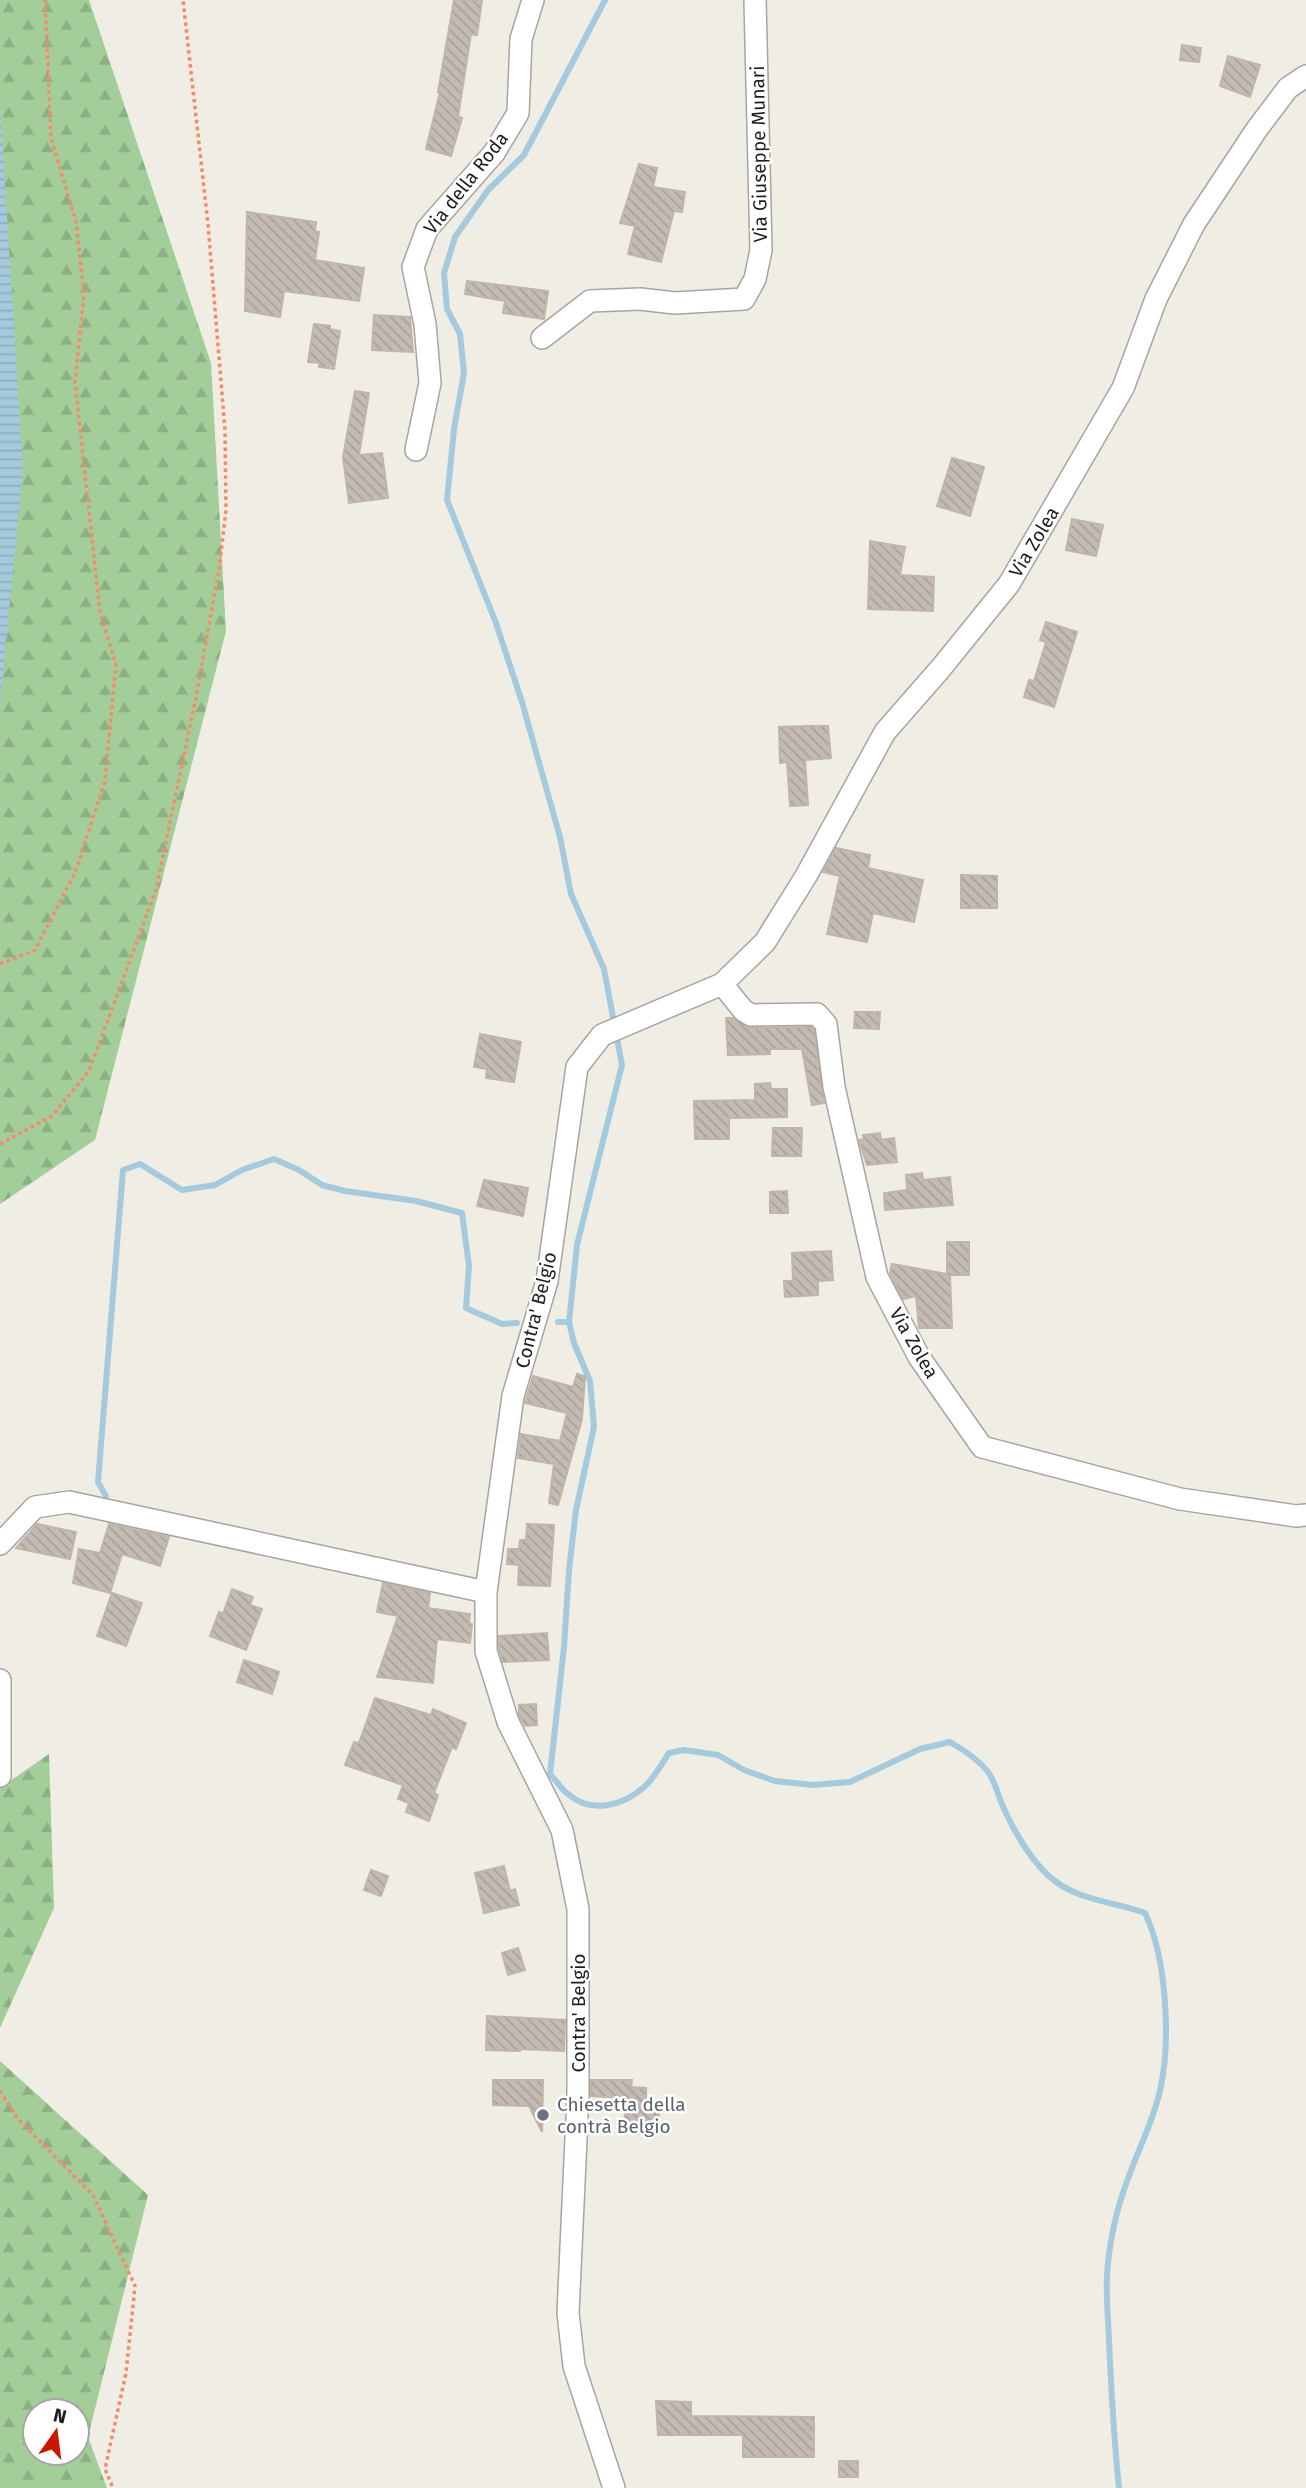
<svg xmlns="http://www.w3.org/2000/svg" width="1306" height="2488" viewBox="0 0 1306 2488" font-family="'Fira Sans',sans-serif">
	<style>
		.forest { fill: url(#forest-firs); fill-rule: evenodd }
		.water { fill: url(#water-rules) }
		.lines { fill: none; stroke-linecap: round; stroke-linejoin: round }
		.stream { stroke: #a5cadd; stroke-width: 6 }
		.building { fill: url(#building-back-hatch); stroke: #c1b5a7; stroke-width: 2 }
		.minor-casing { stroke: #a5a5a5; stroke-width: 24 }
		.path { stroke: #f9886b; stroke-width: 3.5; stroke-dasharray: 3.5 3.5; stroke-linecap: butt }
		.minor { stroke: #fff; stroke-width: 21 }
		.worship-dot { fill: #6b7280; stroke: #fff; stroke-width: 2.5 }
		.labels { text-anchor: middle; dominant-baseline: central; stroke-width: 5; stroke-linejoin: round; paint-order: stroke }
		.street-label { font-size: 19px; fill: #1e1e1e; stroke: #fff }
		.worship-label { font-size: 19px; fill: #5b616d; stroke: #fff; text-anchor: start }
	</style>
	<defs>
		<pattern id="forest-firs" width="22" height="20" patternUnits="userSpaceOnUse" patternTransform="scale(1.75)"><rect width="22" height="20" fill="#a3ce99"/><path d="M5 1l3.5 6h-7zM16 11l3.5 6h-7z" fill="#8cb083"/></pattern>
		<pattern id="water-rules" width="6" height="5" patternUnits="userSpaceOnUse" patternTransform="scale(1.75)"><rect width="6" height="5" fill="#a5cadd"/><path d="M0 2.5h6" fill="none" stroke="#8eadbd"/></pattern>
		<pattern id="building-back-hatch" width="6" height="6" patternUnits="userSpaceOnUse" patternTransform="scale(1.75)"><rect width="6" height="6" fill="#c4bcb4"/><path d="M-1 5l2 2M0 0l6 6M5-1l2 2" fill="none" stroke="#a8a19a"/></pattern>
	</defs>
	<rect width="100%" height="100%" fill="#efede4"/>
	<path class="forest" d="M 0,0 L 89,0 L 211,363 L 226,631 L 95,1140 L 0,1204 Z
		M 49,1754 L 54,1908 L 0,2028 L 0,1788 Z
		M 0,2061 L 148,2195 L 88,2437 L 107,2488 L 0,2488 ZM 35,2411 L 77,2411 L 77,2453 L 35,2453 Z"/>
	<path class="water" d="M 0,106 L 23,469 L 0,704 Z"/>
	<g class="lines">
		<path class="stream" d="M 605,0 L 524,155 L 488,190 L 455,237 L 444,273 L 447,309 L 460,334 L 464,373 L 454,429 L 447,500 L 496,623 L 522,702 L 560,837 L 571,894 L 604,969 L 622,1065 L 577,1245 L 569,1322 L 574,1343 L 590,1381 L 594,1427 L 576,1510 L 569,1570 L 564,1647 L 550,1774 C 556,1780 561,1789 568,1794 C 591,1814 622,1806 643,1788 C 654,1779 661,1765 669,1753 L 684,1750 L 718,1755 L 744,1770 L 775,1781 L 813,1785 L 850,1782 L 920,1749 L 950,1742 C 964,1750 978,1759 988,1772 C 996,1783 999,1799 1005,1811 C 1015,1833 1035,1867 1055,1881 C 1081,1901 1116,1902 1145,1913 C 1167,1959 1171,2042 1160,2091 C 1153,2121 1139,2148 1129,2176 C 1117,2207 1109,2243 1107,2275 C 1106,2296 1108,2318 1109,2339 C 1111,2389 1114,2438 1119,2488
			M 558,1322 L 569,1322
			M 106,1496 L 98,1482 L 123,1170 L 140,1164 L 182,1190 L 215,1185 L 242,1170 L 274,1159 L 299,1170 L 322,1185 L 345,1191 L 416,1201 L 462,1213 L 469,1266 L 466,1308 L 502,1324 L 517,1323"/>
	</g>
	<path class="building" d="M 454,0 L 482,0 L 477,35 L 471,34 L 458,117 L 462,118 L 451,156 L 426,149 L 440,92 L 438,92 Z
		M 1182,45 L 1201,48 L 1199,62 L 1180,60 Z
		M 1228,56 L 1260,65 L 1250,97 L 1220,86 Z
		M 639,164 L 657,168 L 653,187 L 685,192 L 682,212 L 674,211 L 661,262 L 628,254 L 635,226 L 620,223 Z
		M 247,212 L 316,222 L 315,231 L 319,232 L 315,260 L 364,268 L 359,301 L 284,291 L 280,317 L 245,311 Z
		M 467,281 L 548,291 L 544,319 L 503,313 L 505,301 L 465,294 Z
		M 374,315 L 410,317 L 413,352 L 372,350 Z
		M 314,324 L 330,326 L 330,329 L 340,331 L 334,369 L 319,367 L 320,363 L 308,362 Z
		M 355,391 L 369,393 L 359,455 L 382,453 L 388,498 L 349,503 L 343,457 Z
		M 952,458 L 984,467 L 970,516 L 937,506 Z
		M 1072,519 L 1103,525 L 1096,556 L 1066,550 Z
		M 870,541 L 905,547 L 900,575 L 934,577 L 933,611 L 868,609 Z
		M 1046,622 L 1077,632 L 1054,707 L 1024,697 L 1029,680 L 1034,681 L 1046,642 L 1040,640 Z
		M 807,726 L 828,726 L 831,758 L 805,760 L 808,805 L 790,806 L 787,762 L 780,763 L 779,727 Z
		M 836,848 L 870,855 L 868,868 L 923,880 L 914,922 L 873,913 L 867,942 L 827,934 L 840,876 L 823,872 Z
		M 961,875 L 997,876 L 997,908 L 961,908 Z
		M 855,1012 L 880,1012 L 879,1029 L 854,1028 Z
		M 726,1018 L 732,1018 L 751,1028 L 811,1027 L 814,1030 L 824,1103 L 812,1105 L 802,1049 L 770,1049 L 770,1054 L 728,1055 Z
		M 480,1034 L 521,1042 L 514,1082 L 486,1078 L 487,1069 L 474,1067 Z
		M 770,1083 L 771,1089 L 787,1089 L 787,1117 L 729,1118 L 729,1139 L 695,1139 L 694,1101 L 755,1100 L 755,1084 Z
		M 773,1128 L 802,1128 L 801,1156 L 772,1156 Z
		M 880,1133 L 881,1140 L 894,1138 L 897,1162 L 867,1165 L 859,1140 L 864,1139 L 863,1135 Z
		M 922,1173 L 923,1180 L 950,1177 L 953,1205 L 885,1210 L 884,1193 L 907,1190 L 906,1175 Z
		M 484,1180 L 528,1188 L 523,1216 L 477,1206 Z
		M 787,1191 L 788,1213 L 770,1213 L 770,1192 Z
		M 947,1242 L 969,1242 L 969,1275 L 950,1275 L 952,1328 L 919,1328 L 916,1296 L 903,1299 L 890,1273 L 892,1264 L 947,1274 Z
		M 831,1251 L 833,1280 L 818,1281 L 818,1295 L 785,1297 L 784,1281 L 793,1281 L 792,1253 Z
		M 577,1374 L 585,1376 L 582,1419 L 558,1505 L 549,1503 L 554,1464 L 518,1458 L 521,1434 L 560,1441 L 567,1413 L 525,1403 L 533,1376 L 573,1387 Z
		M 37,1524 L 76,1532 L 70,1559 L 16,1548 Z
		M 109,1524 L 169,1537 L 160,1566 L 122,1554 L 110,1593 L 73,1583 L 79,1549 L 100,1553 Z
		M 527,1524 L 554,1525 L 550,1586 L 518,1585 L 519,1565 L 507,1564 L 508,1549 L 519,1549 L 520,1540 L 526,1540 Z
		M 383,1583 L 430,1593 L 428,1608 L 470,1614 L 469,1623 L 472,1624 L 470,1643 L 437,1639 L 433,1683 L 377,1677 L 398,1616 L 377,1612 Z
		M 232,1589 L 253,1597 L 250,1605 L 262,1609 L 246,1650 L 210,1636 L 219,1612 L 223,1614 Z
		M 112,1593 L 142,1603 L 126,1646 L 97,1636 Z
		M 547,1633 L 549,1660 L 503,1662 L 499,1649 L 499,1636 Z
		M 244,1660 L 279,1672 L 272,1694 L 237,1682 Z
		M 375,1698 L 431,1715 L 433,1709 L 466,1723 L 456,1749 L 452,1747 L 434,1793 L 438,1795 L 429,1821 L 406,1812 L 409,1803 L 398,1799 L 403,1785 L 345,1765 L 354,1742 L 359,1743 Z
		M 536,1704 L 537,1725 L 525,1726 L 519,1715 L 519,1705 Z
		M 504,1866 L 510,1891 L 515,1889 L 519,1905 L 484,1913 L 475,1873 Z
		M 371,1870 L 388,1876 L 381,1896 L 364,1890 Z
		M 518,1948 L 525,1970 L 508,1975 L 502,1953 Z
		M 487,2016 L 565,2020 L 564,2051 L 520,2049 L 520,2051 L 486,2050 Z
		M 493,2080 L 543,2080 L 542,2132 L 529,2106 L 493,2105 Z
		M 591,2080 L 632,2080 L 631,2087 L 646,2088 L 646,2100 L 661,2103 L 655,2136 L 628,2132 L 630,2121 L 624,2120 L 628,2098 L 591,2096 Z
		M 656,2401 L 691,2402 L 691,2416 L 814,2417 L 814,2457 L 743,2457 L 743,2435 L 658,2435 Z
		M 839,2461 L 858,2461 L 858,2477 L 839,2477 Z"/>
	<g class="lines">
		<g class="minor-casing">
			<path id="minor" d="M 542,338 L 590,301 L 640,299 L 675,303 L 744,299 L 755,279 L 761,250 L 755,0
				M 416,450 L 430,383 L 425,324 L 413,267 L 427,229 L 494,153 L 518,113 L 521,39 L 533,0
				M 722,984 L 743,1010 L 751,1015 L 817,1014 L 826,1024 L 834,1087 L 877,1277 L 919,1357 L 982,1447 L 1180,1499 L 1296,1516 L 1306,1515
				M 0,1544 L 35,1507 L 69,1502 L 486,1592
				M 0,1680 L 0,1776
				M 614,2488 L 574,2366 L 568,2313 L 578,2095 L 578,1909 L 562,1830 L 508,1722 L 486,1651 L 486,1592 L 513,1396 L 547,1281 L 577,1067 L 602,1035 L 722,984 L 765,942 L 806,876 L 885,732 L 941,668 L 1009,584 L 1123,388 L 1156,299 L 1194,224 L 1257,129 L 1288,88 L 1306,76"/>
		</g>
		<path class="path" d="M 0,964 L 35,950 L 75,873 L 105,781 L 116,665 L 100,612 L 75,382 L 84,294 L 76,222 L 51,138 L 45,0
			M 0,1144 L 52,1116 L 89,1071 L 156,890 L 196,697 L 219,570 L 226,510 L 225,430 L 208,224 L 183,0
			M 0,2091 L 17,2118 L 93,2195 L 135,2286 L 126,2373 L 105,2469 L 113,2488"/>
		<use href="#minor" class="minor"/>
	</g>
	<circle class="worship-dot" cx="543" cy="2115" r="7"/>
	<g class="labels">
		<g class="street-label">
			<text transform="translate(759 154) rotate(-91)">Via Giuseppe Munari</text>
			<text transform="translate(466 183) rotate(-52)">Via della Roda</text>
			<text transform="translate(1034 542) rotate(-59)">Via Zolea</text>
			<text transform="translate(536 1310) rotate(-76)">Contra' Belgio</text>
			<text transform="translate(914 1343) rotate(60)">Via Zolea</text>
			<text transform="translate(578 2013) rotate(-90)">Contra' Belgio</text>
		</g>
		<g class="worship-label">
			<text x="557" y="2104">Chiesetta della<tspan x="557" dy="22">contrà Belgio</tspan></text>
		</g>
	</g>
	<g transform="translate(56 2432) rotate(14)"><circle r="33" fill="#ffffff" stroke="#a5a5a5" stroke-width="2"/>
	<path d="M0-5L12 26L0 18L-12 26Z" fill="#cb1601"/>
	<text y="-10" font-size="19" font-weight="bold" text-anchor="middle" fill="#1e1e1e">N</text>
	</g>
</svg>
